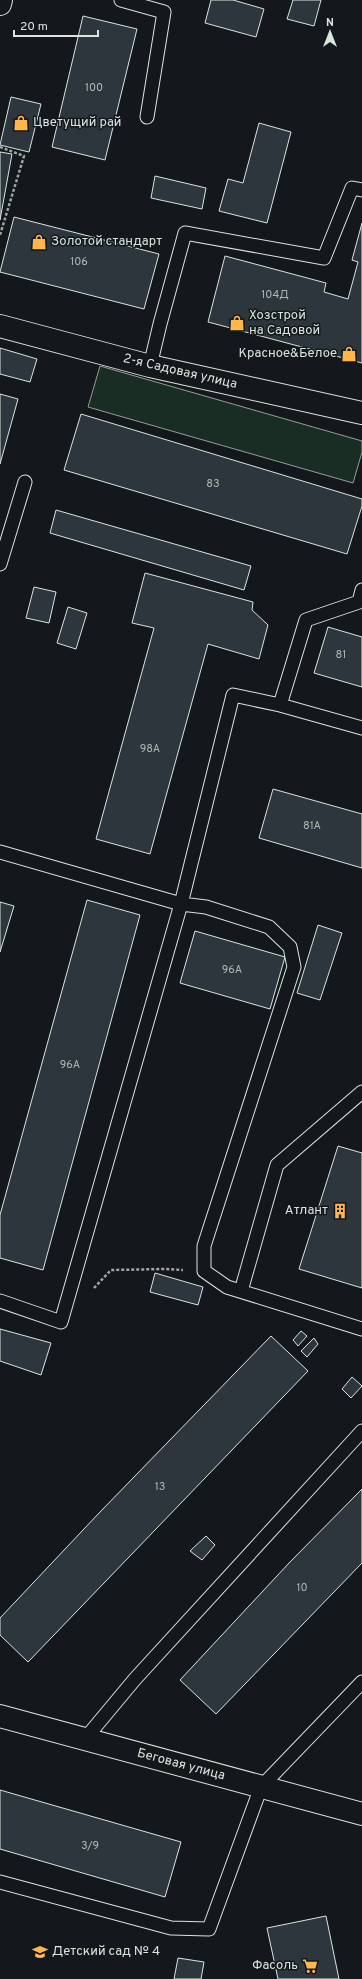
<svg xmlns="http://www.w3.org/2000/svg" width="362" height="1979" viewBox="0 0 362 1979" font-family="Overpass,sans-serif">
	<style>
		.green { fill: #1a2d24; stroke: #939e99 }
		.building { fill: #2c363c; stroke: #d8e6dc }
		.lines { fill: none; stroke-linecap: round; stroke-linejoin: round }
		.service-casing { stroke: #d8e6dc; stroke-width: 15 }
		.minor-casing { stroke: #d8e6dc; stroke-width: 24 }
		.secondary-casing { stroke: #d8e6dc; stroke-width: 24 }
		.primary-casing { stroke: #d8e6dc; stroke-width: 24 }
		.path { stroke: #9da8a2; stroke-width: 2.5; stroke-dasharray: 3 2; stroke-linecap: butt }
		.service { stroke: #14181c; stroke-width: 13 }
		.minor { stroke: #14181c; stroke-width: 22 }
		.secondary { stroke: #14181c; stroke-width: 22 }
		.primary { stroke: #14181c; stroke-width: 22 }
		.labels { text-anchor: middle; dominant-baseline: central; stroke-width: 3; stroke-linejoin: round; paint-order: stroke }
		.number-label { font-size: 11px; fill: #adbab4 }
		.poi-label { font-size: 13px; fill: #d8e6dc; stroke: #14181c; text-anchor: start }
		.street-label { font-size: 13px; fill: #d8e6dc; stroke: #14181c }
	</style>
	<rect width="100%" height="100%" fill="#14181c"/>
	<path class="green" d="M 100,366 L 362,441 L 362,452 L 353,483 L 88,407 Z"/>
	<path class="building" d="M 211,0 L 233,0 L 264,9 L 256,37 L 205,23 Z
		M 293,0 L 321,0 L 314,26 L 287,19 Z
		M 83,16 L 137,29 L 105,160 L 52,147 Z
		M 11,97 L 41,104 L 29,152 L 0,145 Z
		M 259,123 L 291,132 L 267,223 L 219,211 L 228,179 L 243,183 Z
		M 0,152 L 12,154 L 0,220 Z
		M 155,176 L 206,188 L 202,209 L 151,198 Z
		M 14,217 L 159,254 L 144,309 L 0,272 Z
		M 362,223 L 362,363 L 208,322 L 225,256 L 326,283 L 324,292 L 348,299 L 358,262 L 352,260 Z
		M 0,348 L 37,359 L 30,382 L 0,374 Z
		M 0,394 L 18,399 L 0,464 Z
		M 81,414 L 362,499 L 362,506 L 347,554 L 64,470 Z
		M 56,510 L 251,566 L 244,590 L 50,533 Z
		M 145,573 L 253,602 L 252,610 L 268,625 L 259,659 L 208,644 L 150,854 L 96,839 L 154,628 L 132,623 Z
		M 34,587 L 56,592 L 49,623 L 26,618 Z
		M 68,607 L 87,613 L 76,649 L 57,643 Z
		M 328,627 L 362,637 L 362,687 L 314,673 Z
		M 273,789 L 362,814 L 362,868 L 259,838 Z
		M 87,900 L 140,915 L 43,1270 L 0,1258 L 0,1215 Z
		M 0,902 L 14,906 L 0,952 Z
		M 318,925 L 342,933 L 320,1000 L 297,993 Z
		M 195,931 L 285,957 L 270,1009 L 180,983 Z
		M 338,1146 L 362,1153 L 362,1288 L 299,1269 Z
		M 155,1273 L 203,1287 L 198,1305 L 150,1292 Z
		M 0,1329 L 51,1343 L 41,1375 L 0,1361 Z
		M 301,1331 L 307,1336 L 298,1346 L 293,1340 Z
		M 271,1336 L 308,1371 L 28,1662 L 0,1635 L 0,1618 L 100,1512 Z
		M 314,1338 L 318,1344 L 307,1357 L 301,1351 Z
		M 352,1377 L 362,1386 L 351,1398 L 342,1389 Z
		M 362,1489 L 362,1563 L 216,1714 L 180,1680 L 290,1562 Z
		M 206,1536 L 215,1545 L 202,1560 L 190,1551 Z
		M 0,1790 L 181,1842 L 165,1897 L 0,1849 Z
		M 326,1916 L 339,1979 L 278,1979 L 267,1928 Z
		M 178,1958 L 204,1962 L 201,1979 L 174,1979 Z"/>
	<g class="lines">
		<g class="service-casing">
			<path id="service" d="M 121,0 L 164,12 L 147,117
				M 150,366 L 160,324 L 185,233 L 324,258 L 352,188 L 362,190
				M 0,564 L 25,482
				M 362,590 L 359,602 L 306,620 L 280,705 L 362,728
				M 280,705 L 233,695 L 181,904 L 206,907 L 269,927 L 290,947 L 294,967 L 204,1246 L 204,1271 L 227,1287 L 362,1329
				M 0,852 L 181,904 L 61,1322 L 0,1301
				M 241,1291 L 277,1165 L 362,1092
				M 85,1739 L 135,1679 L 362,1431
				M 0,1882 L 171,1928 L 209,1929 L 261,1787 L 362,1682"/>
		</g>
		<g class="minor-casing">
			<path id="minor" d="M 0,1716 L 362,1814"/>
		</g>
		<g class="secondary-casing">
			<path id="secondary" d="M 0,326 L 150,366 L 362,413"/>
		</g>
		<g class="primary-casing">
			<path id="primary" d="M 0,4 L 1,0"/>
		</g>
		<path class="path" d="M 0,147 L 24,156 L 0,235
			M 94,1288 L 111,1270 L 165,1269 L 183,1270"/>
		<use href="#service" class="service"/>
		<use href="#minor" class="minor"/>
		<use href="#secondary" class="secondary"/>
		<use href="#primary" class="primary"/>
	</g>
	<defs>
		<g id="shop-bare" transform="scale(1.2)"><path d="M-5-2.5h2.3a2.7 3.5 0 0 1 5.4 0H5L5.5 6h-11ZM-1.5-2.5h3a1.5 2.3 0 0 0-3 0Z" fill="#ffb74d" stroke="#14181c" stroke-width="2.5" paint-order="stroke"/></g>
		<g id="building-bare" transform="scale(1.2)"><path d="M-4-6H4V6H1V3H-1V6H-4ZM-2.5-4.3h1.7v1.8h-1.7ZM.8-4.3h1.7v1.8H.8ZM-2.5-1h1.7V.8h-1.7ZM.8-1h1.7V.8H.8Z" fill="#ffb74d" stroke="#14181c" stroke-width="2.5" paint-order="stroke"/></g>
		<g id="school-bare" transform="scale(1.2)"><path d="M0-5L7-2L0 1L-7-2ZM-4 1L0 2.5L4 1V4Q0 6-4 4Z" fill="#ffb74d" stroke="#14181c" stroke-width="2.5" paint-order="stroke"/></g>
		<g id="supermarket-bare" transform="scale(1.2)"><path d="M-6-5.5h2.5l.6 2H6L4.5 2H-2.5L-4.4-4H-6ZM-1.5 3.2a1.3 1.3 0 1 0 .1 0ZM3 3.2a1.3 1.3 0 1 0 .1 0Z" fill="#ffb74d" stroke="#14181c" stroke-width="2.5" paint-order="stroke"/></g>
	</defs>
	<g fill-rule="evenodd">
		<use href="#shop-bare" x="21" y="123"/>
		<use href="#shop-bare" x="39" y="242"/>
		<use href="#shop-bare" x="237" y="323"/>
		<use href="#shop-bare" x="349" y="354"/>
		<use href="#building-bare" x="340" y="1211"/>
		<use href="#school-bare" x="40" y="1952"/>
		<use href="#supermarket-bare" x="310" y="1966"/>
	</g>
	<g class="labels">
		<g class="number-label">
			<text x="94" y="88">100</text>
			<text x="79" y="262">106</text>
			<text x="275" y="295">104Д</text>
			<text x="213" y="484">83</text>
			<text x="341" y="655">81</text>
			<text x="150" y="749">98А</text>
			<text x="312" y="826">81А</text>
			<text x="232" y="970">96А</text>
			<text x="70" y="1065">96А</text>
			<text x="160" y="1487">13</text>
			<text x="302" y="1588">10</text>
			<text x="90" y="1846">3/9</text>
		</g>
		<g class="poi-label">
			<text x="33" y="123">Цветущий рай</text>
			<text x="51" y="242">Золотой стандарт</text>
			<text x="249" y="316">Хозстрой<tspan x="249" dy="15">на Садовой</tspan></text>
			<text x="337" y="354" text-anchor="end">Красное&amp;Белое</text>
			<text x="328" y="1211" text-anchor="end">Атлант</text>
			<text x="52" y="1952">Детский сад № 4</text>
			<text x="298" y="1966" text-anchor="end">Фасоль</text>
		</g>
		<g class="street-label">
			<text transform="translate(180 372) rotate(13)">2-я Садовая улица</text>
			<text transform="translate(181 1765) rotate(15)">Беговая улица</text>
		</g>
	</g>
	<g transform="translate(330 32)" stroke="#14181c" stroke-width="3" paint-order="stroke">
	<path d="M0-3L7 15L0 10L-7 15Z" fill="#d8e6dc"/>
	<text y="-6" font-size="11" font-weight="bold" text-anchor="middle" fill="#d8e6dc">N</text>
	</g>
	<path d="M14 30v6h84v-6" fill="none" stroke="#d8e6dc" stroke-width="2"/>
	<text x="20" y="30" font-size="12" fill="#d8e6dc" stroke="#14181c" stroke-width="3" paint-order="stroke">20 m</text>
</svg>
